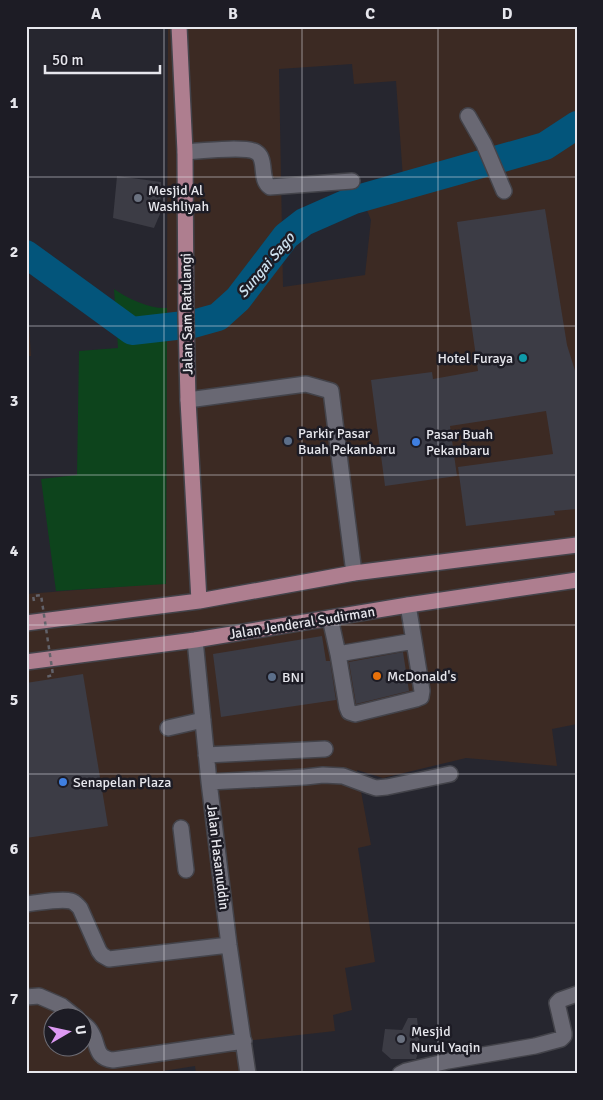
<svg xmlns="http://www.w3.org/2000/svg" width="603" height="1100" viewBox="0 0 603 1100" font-family="Signika,sans-serif">
	<style>
		.commercial { fill: #3c2a23; fill-rule: evenodd }
		.green { fill: #0d441c }
		.lines { fill: none; stroke-linecap: round; stroke-linejoin: round }
		.river { stroke: #03557b; stroke-width: 28 }
		.building { fill: #3c3c45 }
		.minor-casing { stroke: #43434a; stroke-width: 18 }
		.major-casing { stroke: #43434a; stroke-width: 18 }
		.minor { stroke: #696873; stroke-width: 15 }
		.major { stroke: #ae7e8f; stroke-width: 15 }
		.path-bridge { stroke: #62626a; stroke-width: 2.5; stroke-dasharray: 4 4; stroke-linecap: butt }
		.grid { fill: none; stroke: #e7e7ed; stroke-width: 1; stroke-opacity: 0.55 }
		.worship-dot { fill: #6b7280; stroke: #1d1c25; stroke-width: 2 }
		.culture-dot { fill: #0f9aa8; stroke: #1d1c25; stroke-width: 2 }
		.service-dot { fill: #5c6f8a; stroke: #1d1c25; stroke-width: 2 }
		.shop-dot { fill: #3f7fe0; stroke: #1d1c25; stroke-width: 2 }
		.food-dot { fill: #e8710a; stroke: #1d1c25; stroke-width: 2 }
		.labels { text-anchor: middle; dominant-baseline: central; stroke-width: 5; stroke-linejoin: round; paint-order: stroke }
		.poi-label { font-size: 14px; fill: #e7e7ed; stroke: #1d1c25; text-anchor: start }
		.street-label { font-size: 14px; fill: #e7e7ed; stroke: #1d1c25 }
		.water-label { font-size: 15px; font-style: italic; fill: #cde1ef; stroke: #1d1c25 }
		.neatline { fill: none; stroke: #e7e7ed; stroke-width: 2 }
		.grid-label { font-size: 16px; text-anchor: middle; font-weight: bold; fill: #e7e7ed }
	</style>
	<rect width="100%" height="100%" fill="#26262f"/>
	<path class="commercial" d="M 168,26 L 577,26 L 577,724 L 552,729 L 557,766 L 466,758 L 383,778 L 357,770 L 371,845 L 358,848 L 375,962 L 345,968 L 352,1010 L 333,1015 L 335,1031 L 244,1041 L 248,1074 L 196,1074 L 195,1066 L 144,1074 L 26,1074 L 26,594 L 166,583 ZM 352,64 L 354,84 L 396,81 L 403,178 L 359,191 L 371,220 L 365,275 L 283,287 L 279,69 ZM 52,1018 L 82,1018 L 82,1048 L 52,1048 Z
		M 26,282 L 31,356 L 26,356 Z"/>
	<path class="green" d="M 114,289 C 128,299 150,309 167,308 L 166,584 L 56,591 L 41,479 L 77,475 L 79,351 L 118,348 Z"/>
	<g class="lines">
		<path class="river" d="M 26,254 L 132,331 L 193,324 L 218,317 L 238,299 L 286,236 L 304,222 L 354,200 L 545,146 L 577,125"/>
	</g>
	<path class="building" d="M 117,176 L 161,182 L 160,214 L 154,228 L 113,218 Z
		M 545,209 L 567,345 L 577,377 L 577,509 L 554,511 L 555,515 L 466,526 L 458,467 L 553,454 L 546,411 L 450,426 L 457,476 L 385,486 L 371,380 L 432,372 L 433,379 L 478,371 L 457,222 Z
		M 322,636 L 326,661 L 330,661 L 336,700 L 221,717 L 213,654 Z
		M 403,652 L 409,691 L 356,704 L 349,662 Z
		M 83,674 L 108,826 L 26,838 L 26,683 Z
		M 408,1018 L 417,1018 L 420,1047 L 416,1059 L 391,1059 L 382,1051 L 385,1029 L 402,1030 Z"/>
	<g class="lines">
		<g class="minor-casing">
			<path id="minor" d="M 468,116 L 484,144 L 504,191
				M 185,152 C 200,151 246,146 256,152 C 259,154 260,155 261,158 C 265,168 261,181 270,187 L 352,181
				M 188,400 L 306,384 L 331,391 L 354,573
				M 330,618 L 338,654 L 414,641 L 408,605
				M 195,640 L 209,782 L 229,945 L 248,1074
				M 338,654 L 347,707 L 349,712 L 355,714 L 416,699 L 421,697 L 422,691 L 414,641
				M 168,728 L 203,720
				M 206,755 L 325,749
				M 209,782 L 305,777 L 323,775 L 343,776 L 370,786 L 376,788 L 387,787 L 450,774
				M 181,828 L 186,870
				M 26,904 C 38,903 60,898 71,901 C 75,902 77,905 80,908 L 99,951 L 102,955 L 109,959 L 229,945
				M 26,997 L 39,996 L 62,1006 L 77,1018
				M 82,1023 C 85,1025 89,1028 91,1032 C 99,1044 94,1058 113,1060 L 244,1041
				M 400,1074 L 406,1071 L 448,1061 L 535,1046 L 561,1039 L 564,1036 L 564,1033 L 557,1003 L 560,1000 L 577,994"/>
		</g>
		<g class="major-casing">
			<path id="major" d="M 179,26 L 185,152 L 186,317 L 188,400 L 199,601
				M 26,623 L 199,601 L 354,573 L 577,545
				M 26,662 L 195,640 L 408,605 L 577,580"/>
		</g>
		<use href="#minor" class="minor"/>
		<use href="#major" class="major"/>
		<path class="path-bridge" d="M 34,601 L 33,596 L 41,595 L 53,675 L 46,677"/>
	</g>
	<path class="grid" d="M 164,26 L 164,1074M 302,26 L 302,1074M 438,26 L 438,1074M 26,177 L 577,177M 26,326 L 577,326M 26,475 L 577,475M 26,625 L 577,625M 26,774 L 577,774M 26,923 L 577,923"/>
	<g class="worship-dot">
		<circle cx="138" cy="198" r="5"/>
		<circle cx="401" cy="1039" r="5"/>
	</g>
	<circle class="culture-dot" cx="523" cy="358" r="5"/>
	<g class="service-dot">
		<circle cx="288" cy="441" r="5"/>
		<circle cx="272" cy="677" r="5"/>
	</g>
	<g class="shop-dot">
		<circle cx="416" cy="442" r="5"/>
		<circle cx="63" cy="782" r="5"/>
	</g>
	<circle class="food-dot" cx="377" cy="676" r="5"/>
	<g class="labels">
		<g class="poi-label">
			<text x="148" y="190">Mesjid Al<tspan x="148" dy="16">Washliyah</tspan></text>
			<text x="513" y="358" text-anchor="end">Hotel Furaya</text>
			<text x="298" y="433">Parkir Pasar<tspan x="298" dy="16">Buah Pekanbaru</tspan></text>
			<text x="426" y="434">Pasar Buah<tspan x="426" dy="16">Pekanbaru</tspan></text>
			<text x="387" y="676">McDonald's</text>
			<text x="282" y="677">BNI</text>
			<text x="73" y="782">Senapelan Plaza</text>
			<text x="411" y="1031">Mesjid<tspan x="411" dy="16">Nurul Yaqin</tspan></text>
		</g>
		<g class="street-label">
			<text transform="translate(187 314) rotate(-91)">Jalan Sam Ratulangi</text>
			<text transform="translate(302 623) rotate(-9)">Jalan Jenderal Sudirman</text>
			<text transform="translate(218 857) rotate(83)">Jalan Hasanuddin</text>
		</g>
		<g class="water-label">
			<text transform="translate(266 265) rotate(-50)">Sungai Sago</text>
		</g>
	</g>
	<rect width="603" height="1100" fill="none" stroke="#1d1c25" stroke-width="55"/>
	<g transform="translate(68 1032) rotate(81)"><circle r="24" fill="#1d1c25" stroke="#6e6d75"/>
	<path d="M0-4L9 19L0 12L-9 19Z" fill="#dd99f3"/>
	<text y="-8" font-size="14" font-weight="bold" text-anchor="middle" fill="#e7e7ed">U</text>
	</g>
	<path d="M45 65v8h115v-8" fill="none" stroke="#e7e7ed" stroke-width="2.5"/>
	<text x="52" y="65" font-size="15" fill="#e7e7ed" stroke="#1d1c25" stroke-width="4" paint-order="stroke">50 m</text>
	<rect x="28" y="28" width="548" height="1044" class="neatline"/>
	<g class="grid-label">
		<text x="96" y="19">A</text>
		<text x="233" y="19">B</text>
		<text x="370" y="19">C</text>
		<text x="507" y="19">D</text>
		<text x="14" y="108">1</text>
		<text x="14" y="257">2</text>
		<text x="14" y="406">3</text>
		<text x="14" y="556">4</text>
		<text x="14" y="705">5</text>
		<text x="14" y="854">6</text>
		<text x="14" y="1004">7</text>
	</g>
</svg>
